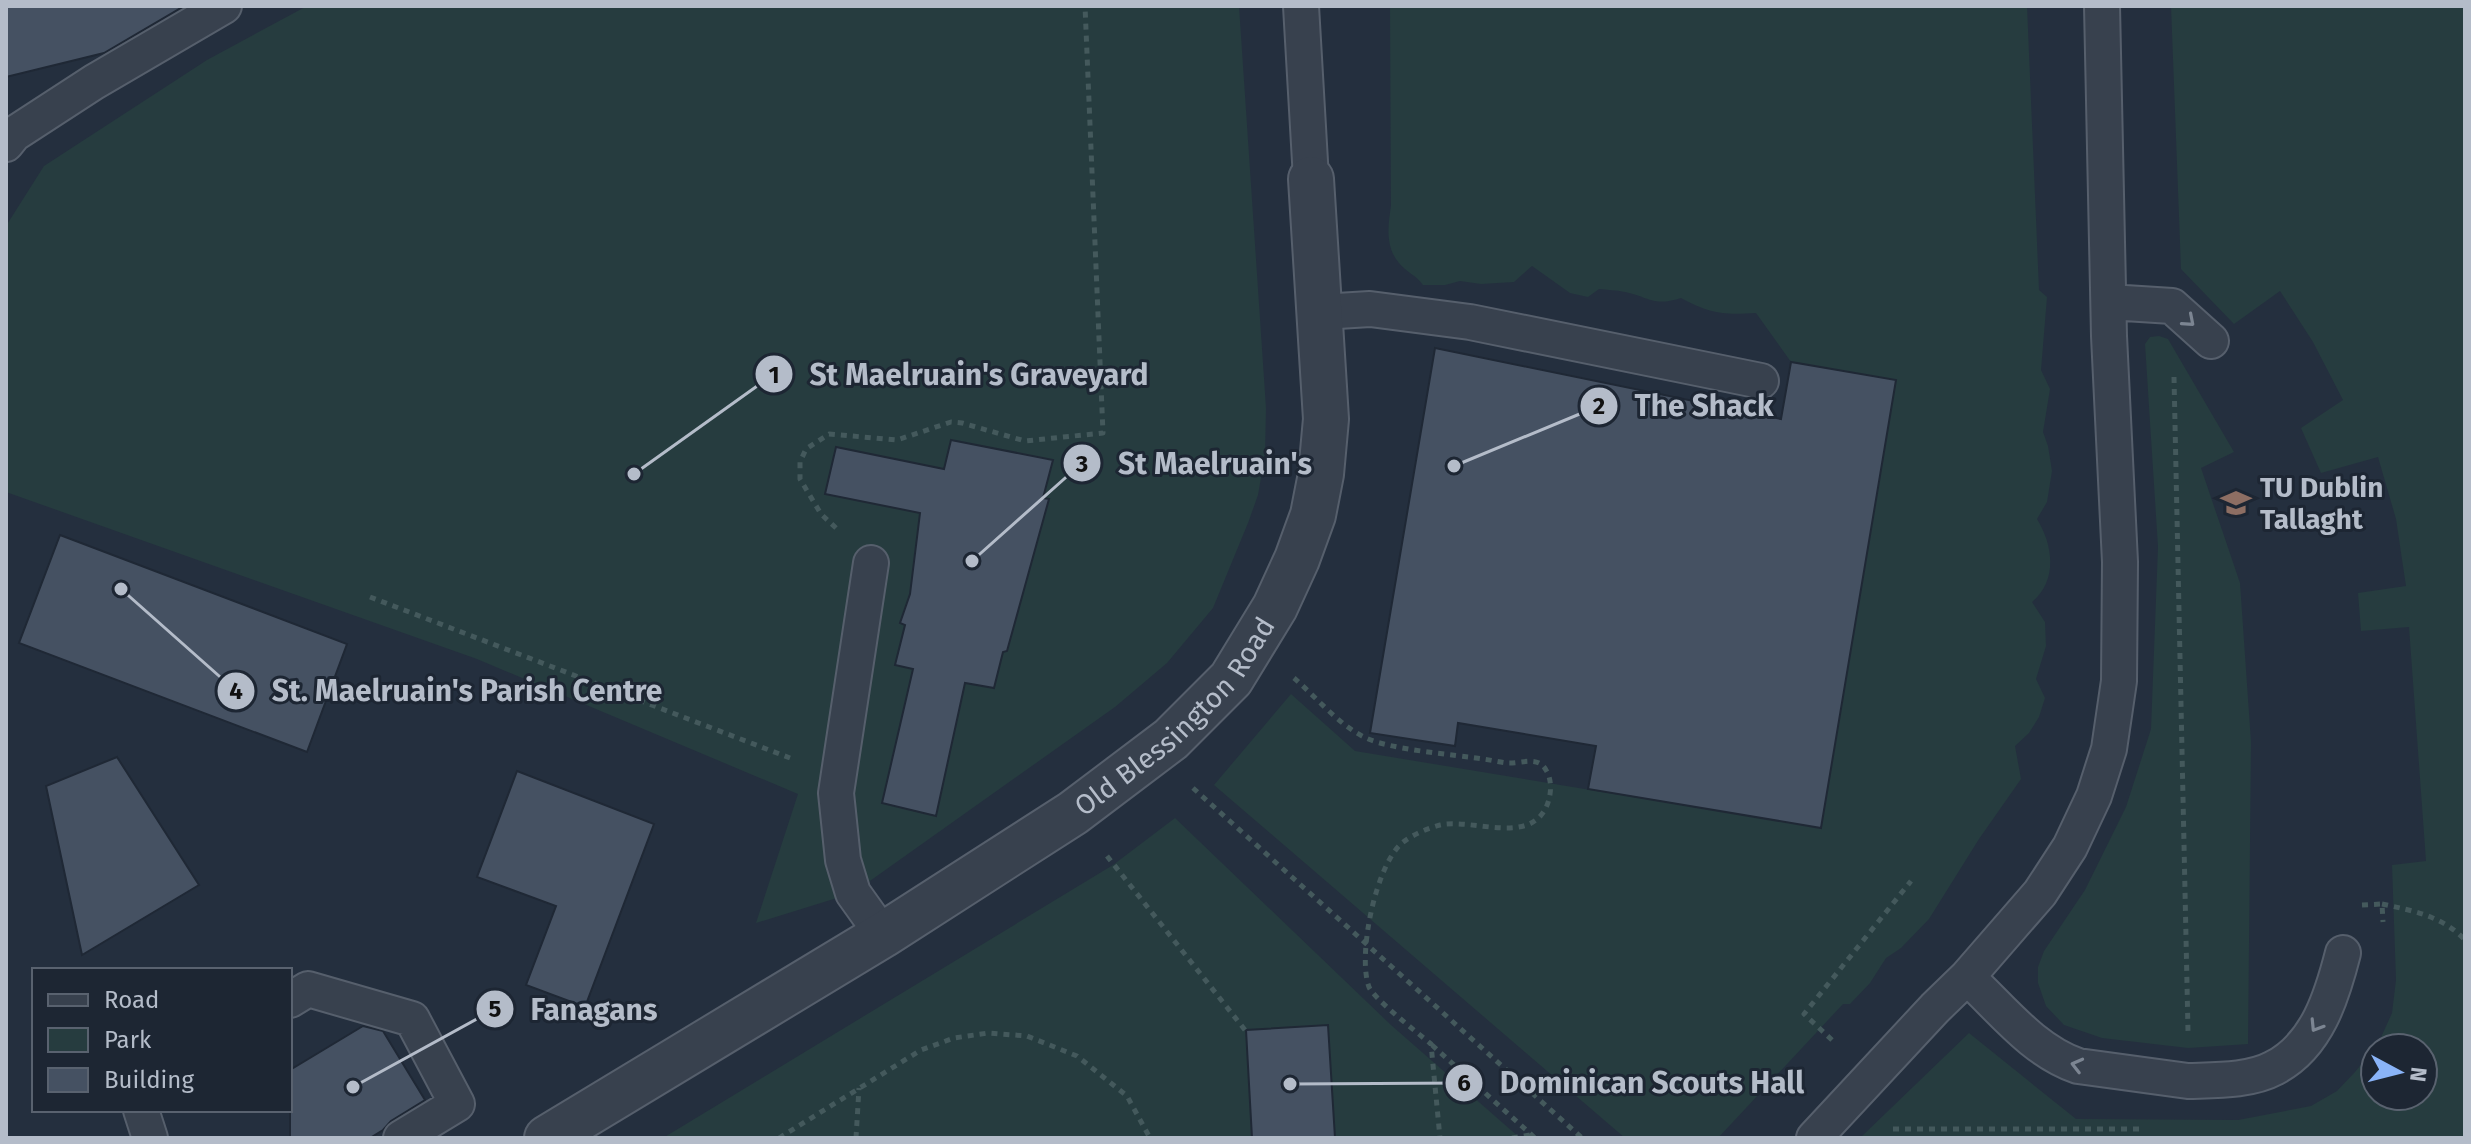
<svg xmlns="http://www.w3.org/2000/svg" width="2471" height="1144" viewBox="0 0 2471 1144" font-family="'Fira Sans',sans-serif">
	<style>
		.green { fill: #263c3f; fill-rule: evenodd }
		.building { fill: #455162; stroke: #1f2835; stroke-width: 2 }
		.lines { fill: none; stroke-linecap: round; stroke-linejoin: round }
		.service-casing { stroke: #565f6c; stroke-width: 38 }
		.minor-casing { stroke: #565f6c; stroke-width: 48 }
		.path { stroke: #44595c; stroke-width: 5; stroke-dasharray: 6 6; stroke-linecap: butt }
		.service { stroke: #38414e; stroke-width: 34 }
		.minor { stroke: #38414e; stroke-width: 44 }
		.oneway { stroke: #7c8592 }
		.labels { text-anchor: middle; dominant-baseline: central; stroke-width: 6; stroke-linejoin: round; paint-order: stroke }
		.poi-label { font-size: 28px; font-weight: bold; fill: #b4bcc9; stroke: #1d2633; text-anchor: start }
		.street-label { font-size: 28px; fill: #b4bcc9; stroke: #1d2633 }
		.leader { fill: none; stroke: #b4bcc9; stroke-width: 3 }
		.callout-dot { fill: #b4bcc9; stroke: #1d2633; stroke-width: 3 }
		.mark-label { font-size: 24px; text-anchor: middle; font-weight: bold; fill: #111 }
		.callout-label { font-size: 30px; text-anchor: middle; font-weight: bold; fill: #b4bcc9; stroke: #1d2633; stroke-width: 6; stroke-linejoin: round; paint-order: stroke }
	</style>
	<rect width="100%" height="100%" fill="#242f3e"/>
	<path class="green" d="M 307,6 L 1239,6 L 1266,408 L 1265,455 L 1258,495 L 1248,523 L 1213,608 L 1167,663 L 1115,707 L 853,893 L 756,923 L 798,794 L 477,659 L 6,492 L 6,226 L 44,166 L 207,60 Z
		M 1390,6 L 2027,6 L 2039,290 L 2047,297 L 2041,370 L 2050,389 L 2043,432 L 2048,446 L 2052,471 L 2047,502 L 2037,519 C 2053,545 2058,580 2032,602 L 2045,622 L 2046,646 L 2036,679 L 2045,698 L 2039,717 L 2029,733 L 2015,746 L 2021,779 L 1979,839 L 1929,919 L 1901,948 L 1886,958 L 1870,983 L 1850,1004 L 1843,1004 L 1718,1138 L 1625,1138 L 1214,785 L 1291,694 L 1355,751 L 1821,828 L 1896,380 L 1791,362 L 1756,313 C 1723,315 1711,314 1681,298 C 1652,307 1650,297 1625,292 C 1616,290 1607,290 1599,289 L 1588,297 L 1570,293 L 1532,266 L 1514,282 L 1481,284 L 1460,281 L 1445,285 L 1423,285 C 1416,275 1406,272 1399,263 C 1385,247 1388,225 1391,206 Z
		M 2171,6 L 2465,6 L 2465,1138 L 1860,1138 L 1969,1033 L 2076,1119 L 2238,1120 L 2311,1106 L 2337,1091 L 2355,1072 L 2378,1044 L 2392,1013 L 2396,980 L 2392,865 L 2426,861 L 2409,627 L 2361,631 L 2358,593 L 2406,586 L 2396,519 L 2378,457 L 2321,473 L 2301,428 L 2343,400 L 2313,342 L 2280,291 L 2234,324 L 2181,269 ZM 2423,1048 L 2423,1096 L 2375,1096 L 2375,1048 Z
		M 2159,336 L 2168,339 L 2234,452 L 2201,468 L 2240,583 L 2251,742 L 2248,1044 L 2188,1048 L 2102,1038 L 2064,1025 L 2046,1006 L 2038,983 L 2038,967 L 2044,951 L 2085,890 L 2126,807 L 2151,729 L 2158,547 L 2145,344 L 2150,337 Z
		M 1175,818 L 1391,1025 L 1520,1138 L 663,1138 L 1113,865 Z"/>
	<path class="building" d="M 6,6 L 184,6 L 104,53 L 6,77 Z
		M 1435,348 L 1781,419 L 1791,362 L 1896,380 L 1821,828 L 1588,789 L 1596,746 L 1458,723 L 1455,746 L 1370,733 Z
		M 951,440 L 1053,460 L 1043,498 L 1049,499 L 1007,651 L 1003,652 L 994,688 L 965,683 L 936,816 L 882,803 L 913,669 L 895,665 L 905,625 L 900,623 L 910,594 L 920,513 L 825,494 L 836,447 L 944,469 Z
		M 60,535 L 347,644 L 307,752 L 19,643 Z
		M 117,757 L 199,885 L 82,955 L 46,786 Z
		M 517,771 L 654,824 L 585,1007 L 526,985 L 556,906 L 477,877 Z
		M 1328,1025 L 1335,1138 L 1252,1138 L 1246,1030 Z
		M 363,1026 L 383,1031 L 425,1100 L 391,1121 L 383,1130 L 370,1138 L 290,1138 L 290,1070 Z"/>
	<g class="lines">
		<g class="service-casing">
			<path id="service" d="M 1301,6 L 1311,179
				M 6,144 L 14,134 L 94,82 L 224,6
				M 2109,302 L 2172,306 L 2211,341
				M 1321,312 L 1370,309 L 1470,322 L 1761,381
				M 871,563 L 836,793 L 843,860 L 853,893 L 883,935
				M 1967,977 C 2002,1009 2032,1050 2078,1066 L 2188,1081 C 2215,1080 2250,1081 2274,1068 C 2317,1046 2332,996 2343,953
				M 290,1000 L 308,989 L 412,1019 L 457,1104 L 401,1138
				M 141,1110 L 150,1138
				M 1814,1138 L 1935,1008 L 1967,977 L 2040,893 L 2070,847 L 2094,796 L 2109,749 L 2119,681 L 2120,562 L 2109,336 L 2102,6"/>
		</g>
		<g class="minor-casing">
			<g id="minor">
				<path id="s1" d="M 547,1138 L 883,935 L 1073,813 L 1171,739 L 1231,679 L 1275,607 L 1297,559 L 1313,515 L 1321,474 L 1326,419 L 1311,179"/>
			</g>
		</g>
		<path class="path" d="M 2174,377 L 2188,1031
			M 836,528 L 821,514 L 800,479 L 800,462 L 806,449 L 829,434 L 897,440 L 951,422 L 962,423 L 1025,441 L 1103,433 L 1085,6
			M 370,597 L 790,758
			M 1294,678 C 1316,697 1338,724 1364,737 C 1385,749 1456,755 1483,759 C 1491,760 1499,762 1507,763 C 1521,764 1538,755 1546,770 C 1555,784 1550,810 1536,820 C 1513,838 1468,819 1440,825 C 1428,828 1412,835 1402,843 C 1376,865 1357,955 1369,987 C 1373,998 1419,1034 1431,1044 L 1440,1138
			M 1193,788 L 1582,1138
			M 1107,856 L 1245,1030
			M 2382,904 C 2414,911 2442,916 2465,940
			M 2362,905 L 2382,904 L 2383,922
			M 1832,1040 L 1804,1014 L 1911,881
			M 1432,1045 L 1535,1138
			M 1893,1129 L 2139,1129
			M 779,1138 L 921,1050 L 954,1038 L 988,1033 L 1027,1036 L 1077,1056 L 1127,1096 L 1150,1138
			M 856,1138 L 859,1088
			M 1512,1138 L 1530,1135"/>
		<use href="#service" class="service"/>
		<use href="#minor" class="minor"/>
	</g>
	<defs><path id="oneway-chevron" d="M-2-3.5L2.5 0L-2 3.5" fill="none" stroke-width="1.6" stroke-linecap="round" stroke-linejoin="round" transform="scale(2)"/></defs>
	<g class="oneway">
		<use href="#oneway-chevron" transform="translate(2189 321) rotate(41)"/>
		<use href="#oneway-chevron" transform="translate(2316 1026) rotate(122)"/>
		<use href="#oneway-chevron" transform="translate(2077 1065) rotate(-166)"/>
	</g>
	<defs>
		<g id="university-bare" transform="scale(2.4)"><path d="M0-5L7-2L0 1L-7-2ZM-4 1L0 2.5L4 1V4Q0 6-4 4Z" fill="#8d6e63" stroke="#1d2633" stroke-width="2.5" paint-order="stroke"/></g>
	</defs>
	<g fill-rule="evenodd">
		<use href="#university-bare" x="2236" y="503"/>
	</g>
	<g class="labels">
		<g class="poi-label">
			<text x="2260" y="487">TU Dublin<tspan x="2260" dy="32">Tallaght</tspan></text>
		</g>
		<g class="street-label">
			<text stroke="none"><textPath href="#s1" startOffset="760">Old Blessington Road</textPath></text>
		</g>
	</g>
	<path class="leader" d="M634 474L774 374M1454 466L1599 406M972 561L1082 463M121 589L236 691M353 1087L495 1009M1290 1084L1464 1083"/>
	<g class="callout-dot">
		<circle cx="634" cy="474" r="8"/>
		<circle cx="1454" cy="466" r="8"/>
		<circle cx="972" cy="561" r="8"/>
		<circle cx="121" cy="589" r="8"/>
		<circle cx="353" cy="1087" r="8"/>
		<circle cx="1290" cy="1084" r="8"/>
		<circle cx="774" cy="374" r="20"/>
		<circle cx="1599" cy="406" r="20"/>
		<circle cx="1082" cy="463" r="20"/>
		<circle cx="236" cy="691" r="20"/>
		<circle cx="495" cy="1009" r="20"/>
		<circle cx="1464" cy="1083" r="20"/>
	</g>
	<g class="mark-label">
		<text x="774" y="383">1</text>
		<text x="1599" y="414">2</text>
		<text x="1082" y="472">3</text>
		<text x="236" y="699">4</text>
		<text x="495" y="1017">5</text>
		<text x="1464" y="1091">6</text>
	</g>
	<g class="callout-label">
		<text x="979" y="385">St Maelruain's Graveyard</text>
		<text x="1704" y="416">The Shack</text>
		<text x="1215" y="474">St Maelruain's</text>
		<text x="467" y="701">St. Maelruain's Parish Centre</text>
		<text x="594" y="1020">Fanagans</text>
		<text x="1652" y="1093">Dominican Scouts Hall</text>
	</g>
	<rect width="2471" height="1144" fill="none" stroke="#b4bcc9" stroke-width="16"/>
	<rect x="32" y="968" width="260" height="144" fill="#1d2633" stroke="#59626f" stroke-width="2"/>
	<rect x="48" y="994" width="40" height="12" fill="#38414e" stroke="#59626f" stroke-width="2"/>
	<text x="104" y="1008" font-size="24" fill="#b4bcc9">Road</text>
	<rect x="48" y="1028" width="40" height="24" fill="#263c3f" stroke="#59626f" stroke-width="2"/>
	<text x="104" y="1048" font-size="24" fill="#b4bcc9">Park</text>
	<rect x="48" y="1068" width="40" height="24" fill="#455162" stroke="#59626f" stroke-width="2"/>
	<text x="104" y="1088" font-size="24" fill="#b4bcc9">Building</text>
	<g transform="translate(2399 1072) rotate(97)"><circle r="38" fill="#1d2633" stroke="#59626f" stroke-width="2"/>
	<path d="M0-6L14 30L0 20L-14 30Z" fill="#8ab4f8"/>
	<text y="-12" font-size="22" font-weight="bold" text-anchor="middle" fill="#b4bcc9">N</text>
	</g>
</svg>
